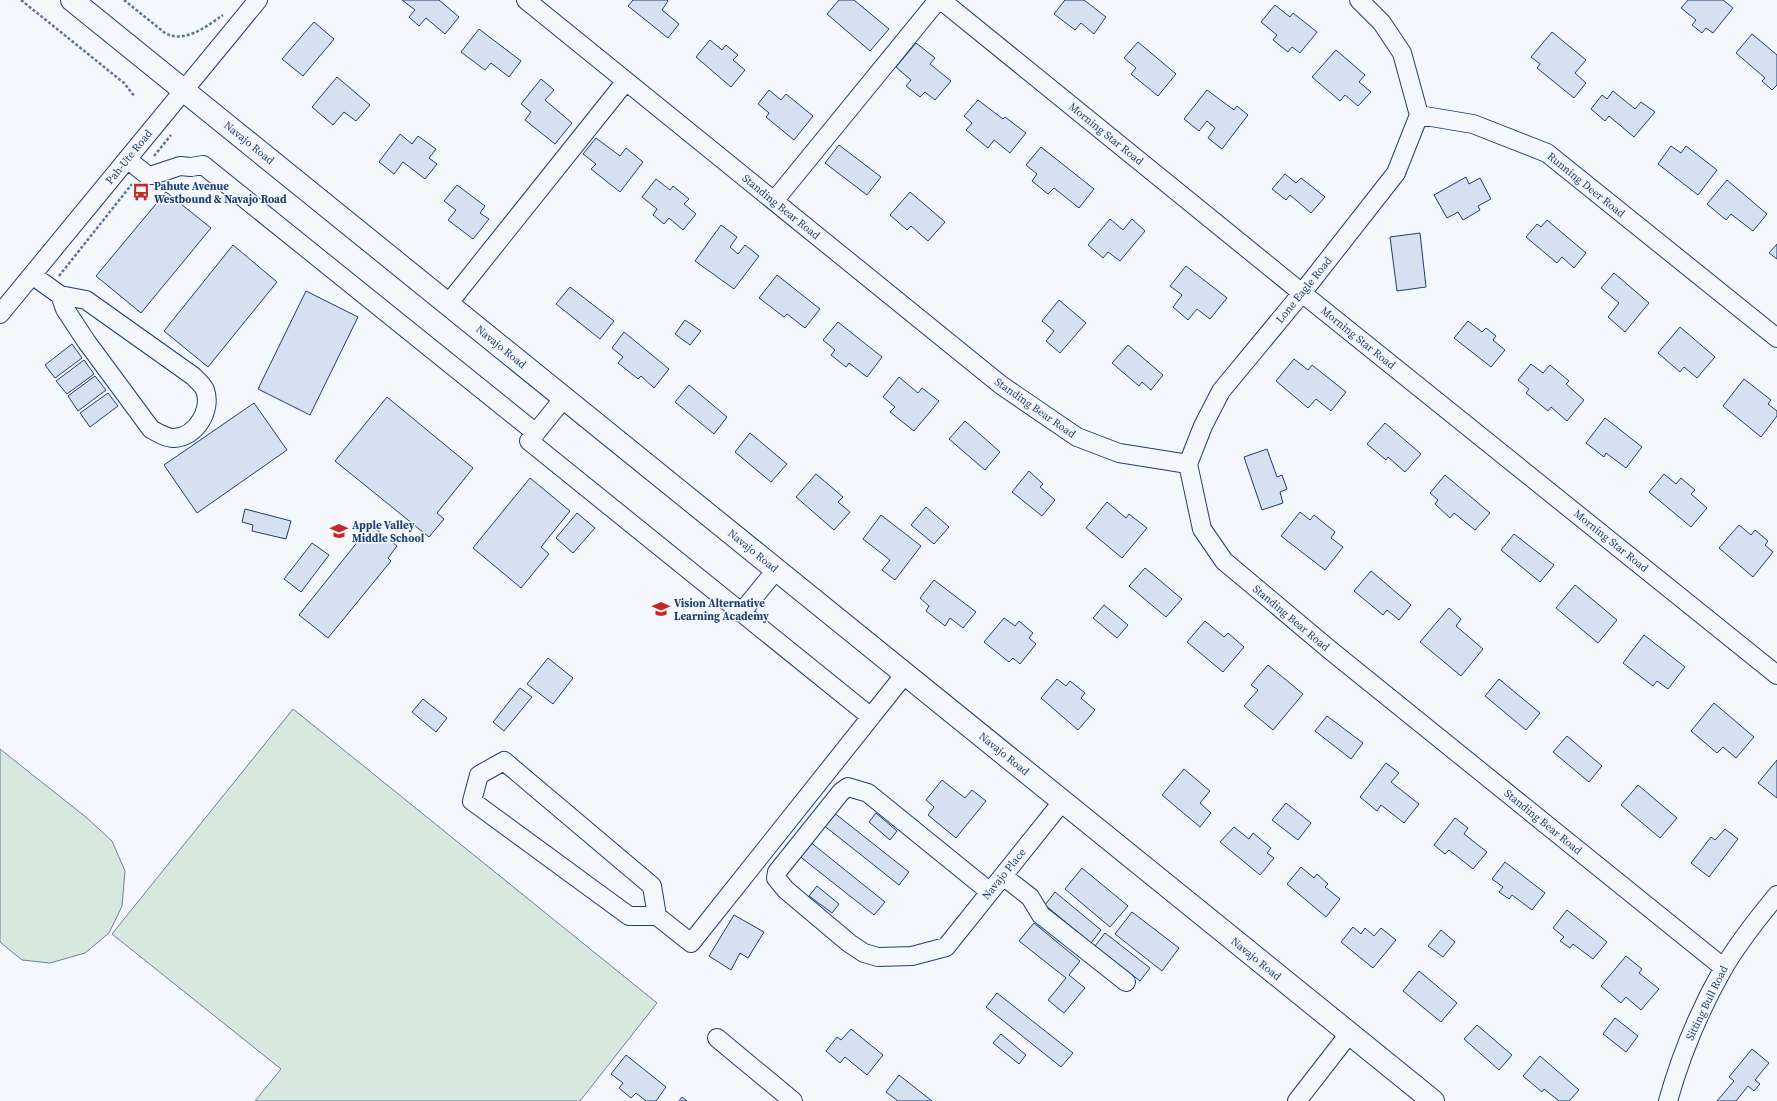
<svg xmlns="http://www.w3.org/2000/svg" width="1777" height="1101" viewBox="0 0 1777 1101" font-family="'Source Serif 4',serif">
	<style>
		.green { fill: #d7e8df; stroke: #687fa3 }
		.building { fill: #d5e0f0; stroke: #1d3f73 }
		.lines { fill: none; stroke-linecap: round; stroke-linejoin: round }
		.minor-casing { stroke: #1d3f73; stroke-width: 20 }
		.major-casing { stroke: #1d3f73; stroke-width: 24 }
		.path { stroke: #5e769c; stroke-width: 2.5; stroke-dasharray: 3 2; stroke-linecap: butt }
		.minor { stroke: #f4f7fb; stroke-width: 18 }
		.major { stroke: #f4f7fb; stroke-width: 22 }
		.labels { text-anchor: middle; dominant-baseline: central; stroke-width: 3; stroke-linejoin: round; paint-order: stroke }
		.street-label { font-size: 11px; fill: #1d3f73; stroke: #f4f7fb }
		.poi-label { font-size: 11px; font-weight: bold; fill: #1d3f73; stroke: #f4f7fb; text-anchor: start }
	</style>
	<rect width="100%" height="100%" fill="#f4f7fb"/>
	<path class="green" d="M 293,709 L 657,1003 L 580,1101 L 255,1101 L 281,1069 L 112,934 Z
		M 0,749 L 87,818 L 112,841 L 125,871 L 122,906 L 109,933 L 85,953 L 50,963 L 22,960 L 0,942 Z"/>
	<path class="building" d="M 402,0 L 439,0 L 459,17 L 445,34 L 426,18 L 419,26 L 409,17 L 415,10 Z
		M 633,0 L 667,0 L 668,1 L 662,10 L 679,24 L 668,38 L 628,6 Z
		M 839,0 L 854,0 L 889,29 L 870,51 L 827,14 Z
		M 1065,0 L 1084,0 L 1106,17 L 1094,34 L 1081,23 L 1075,30 L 1054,14 Z
		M 1688,0 L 1723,0 L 1733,8 L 1713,33 L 1706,28 L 1702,33 L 1692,25 L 1696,20 L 1681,8 Z
		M 1275,5 L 1290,17 L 1293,13 L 1317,32 L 1300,53 L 1292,47 L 1288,52 L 1273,40 L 1277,35 L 1261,22 Z
		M 314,22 L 334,39 L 303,76 L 282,59 Z
		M 479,29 L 521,61 L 509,77 L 491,63 L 485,70 L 461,52 Z
		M 1552,32 L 1586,60 L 1575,73 L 1586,83 L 1574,98 L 1537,68 L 1540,64 L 1531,57 Z
		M 1752,34 L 1777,55 L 1777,85 L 1772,90 L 1762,81 L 1765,78 L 1736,53 Z
		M 710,40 L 722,50 L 726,45 L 738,55 L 733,60 L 745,70 L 731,87 L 696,57 Z
		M 1138,42 L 1176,74 L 1158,96 L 1131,74 L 1136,68 L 1124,58 Z
		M 916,43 L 935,58 L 930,64 L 951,81 L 935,100 L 925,92 L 920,97 L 906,86 L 911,80 L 896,67 Z
		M 1336,50 L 1365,75 L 1359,82 L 1371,92 L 1358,106 L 1345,95 L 1340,101 L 1312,77 Z
		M 337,77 L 370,105 L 356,121 L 344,112 L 333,125 L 312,107 Z
		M 541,79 L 554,90 L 545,100 L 572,123 L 555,144 L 525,120 L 531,112 L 521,104 Z
		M 769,90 L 781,100 L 786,94 L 813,116 L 794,140 L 766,117 L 769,113 L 758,104 Z
		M 1207,90 L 1234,110 L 1237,106 L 1248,115 L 1222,149 L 1208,138 L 1215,128 L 1207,121 L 1199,131 L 1184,119 Z
		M 1613,91 L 1635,109 L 1641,102 L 1655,112 L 1634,137 L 1609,116 L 1605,121 L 1591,109 L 1602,95 L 1607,99 Z
		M 978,100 L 1003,119 L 1005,117 L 1026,133 L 1010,153 L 994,140 L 988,148 L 966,130 L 972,123 L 964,116 Z
		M 400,134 L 412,144 L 418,136 L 436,149 L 429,158 L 437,164 L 425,179 L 403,162 L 394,174 L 379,162 Z
		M 596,138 L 620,156 L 626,148 L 643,162 L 620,192 L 591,169 L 596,164 L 583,154 Z
		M 839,145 L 881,177 L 867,195 L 825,163 Z
		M 1671,146 L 1681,153 L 1686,146 L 1717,170 L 1698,195 L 1658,164 Z
		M 1041,147 L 1094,189 L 1079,208 L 1054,188 L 1048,194 L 1032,181 L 1037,174 L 1026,165 Z
		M 1285,174 L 1296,183 L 1301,178 L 1325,197 L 1311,213 L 1290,195 L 1286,200 L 1272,189 Z
		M 1466,177 L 1469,184 L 1480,178 L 1491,199 L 1478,206 L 1480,210 L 1463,220 L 1458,212 L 1447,218 L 1434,195 Z
		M 656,179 L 670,190 L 673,186 L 689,199 L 684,204 L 696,214 L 683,230 L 669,218 L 664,224 L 653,215 L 657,209 L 642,197 Z
		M 1727,180 L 1767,214 L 1753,231 L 1731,214 L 1726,220 L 1707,204 Z
		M 457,185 L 485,206 L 480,213 L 489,219 L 473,239 L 448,220 L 456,210 L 444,201 Z
		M 166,192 L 211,228 L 141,313 L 96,276 Z
		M 910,192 L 945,222 L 928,241 L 911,226 L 907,230 L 890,215 Z
		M 1110,219 L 1123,230 L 1132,219 L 1145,231 L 1120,261 L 1108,252 L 1103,258 L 1088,245 Z
		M 1547,220 L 1586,253 L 1574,268 L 1562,257 L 1557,263 L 1526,237 L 1537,224 L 1541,227 Z
		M 721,225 L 737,237 L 730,247 L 738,254 L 745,245 L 759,256 L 734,289 L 695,261 Z
		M 1420,233 L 1426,287 L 1397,291 L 1390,237 Z
		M 1777,244 L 1777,259 L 1769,253 Z
		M 233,245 L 277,282 L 208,367 L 164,331 Z
		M 1186,266 L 1227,298 L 1210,319 L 1197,309 L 1188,320 L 1173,307 L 1182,295 L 1170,286 Z
		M 1614,273 L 1649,303 L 1625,332 L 1608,317 L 1619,303 L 1601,288 Z
		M 777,275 L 820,309 L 805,328 L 787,314 L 784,317 L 759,298 Z
		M 570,287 L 614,321 L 600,339 L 556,304 Z
		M 306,291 L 358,317 L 310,415 L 258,389 Z
		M 1059,300 L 1086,323 L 1060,353 L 1046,341 L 1054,331 L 1042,321 Z
		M 685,320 L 701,331 L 690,345 L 675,334 Z
		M 1468,321 L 1482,332 L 1486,328 L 1496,336 L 1493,340 L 1505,350 L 1491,367 L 1454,338 Z
		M 838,322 L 882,357 L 867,377 L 849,363 L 846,367 L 831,355 L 835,350 L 823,340 Z
		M 1680,327 L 1715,357 L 1697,378 L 1684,367 L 1680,372 L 1658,353 Z
		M 624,332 L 669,369 L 654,388 L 641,376 L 638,379 L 618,363 L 623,357 L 612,348 Z
		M 72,344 L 82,358 L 55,378 L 45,365 Z
		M 1128,345 L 1163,375 L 1151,390 L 1142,382 L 1139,386 L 1112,363 Z
		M 1294,359 L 1308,370 L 1312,365 L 1346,392 L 1331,411 L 1316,399 L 1308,408 L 1276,381 Z
		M 84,360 L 94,374 L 67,394 L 56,381 Z
		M 1531,364 L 1543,373 L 1550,365 L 1569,381 L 1566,384 L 1584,400 L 1567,421 L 1551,407 L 1548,411 L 1526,393 L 1529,389 L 1518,380 Z
		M 95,376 L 106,390 L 78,411 L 68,396 Z
		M 899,377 L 918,393 L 922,388 L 939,401 L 914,431 L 890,412 L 895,407 L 883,397 Z
		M 1744,379 L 1771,400 L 1768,404 L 1777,411 L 1777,416 L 1761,437 L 1723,406 Z
		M 689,385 L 727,417 L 714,434 L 675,402 Z
		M 108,393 L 118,406 L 90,427 L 80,413 Z
		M 387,397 L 473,468 L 437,513 L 444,519 L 429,537 L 335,461 Z
		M 254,403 L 287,450 L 197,513 L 164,465 Z
		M 1605,418 L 1642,447 L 1626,468 L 1606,453 L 1604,457 L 1586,443 Z
		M 965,421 L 1000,452 L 985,470 L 949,439 Z
		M 1385,423 L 1421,454 L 1405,472 L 1388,457 L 1386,460 L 1367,444 Z
		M 750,433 L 787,464 L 771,482 L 735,452 Z
		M 1267,449 L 1277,477 L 1282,475 L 1287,489 L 1280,492 L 1283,503 L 1262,510 L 1244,457 Z
		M 1029,471 L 1043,484 L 1040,487 L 1055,500 L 1042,516 L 1012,492 Z
		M 816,474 L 843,497 L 838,502 L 850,512 L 834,530 L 796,497 Z
		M 1664,474 L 1676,484 L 1681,478 L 1695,490 L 1691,494 L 1707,508 L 1691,527 L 1649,492 Z
		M 1445,475 L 1490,513 L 1475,530 L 1454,513 L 1450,518 L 1435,504 L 1438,500 L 1430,493 Z
		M 530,478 L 570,511 L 541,547 L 549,554 L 521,588 L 473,548 Z
		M 1107,502 L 1126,518 L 1129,514 L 1147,528 L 1122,558 L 1086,528 Z
		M 926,507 L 949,527 L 934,544 L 911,525 Z
		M 245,509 L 291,521 L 286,539 L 252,531 L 253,525 L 242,522 Z
		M 1300,512 L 1310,520 L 1314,515 L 1335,532 L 1331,538 L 1343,547 L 1325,570 L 1281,536 Z
		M 577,513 L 595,528 L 573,553 L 556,538 Z
		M 881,515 L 921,546 L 895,580 L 882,570 L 890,560 L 863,539 Z
		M 371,525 L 397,546 L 388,558 L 391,561 L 328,638 L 299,615 Z
		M 1739,525 L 1751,535 L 1755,530 L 1768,541 L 1765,545 L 1773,552 L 1753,577 L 1719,548 Z
		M 1514,534 L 1554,565 L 1540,582 L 1501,550 Z
		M 312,543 L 329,555 L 301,592 L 284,579 Z
		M 1145,568 L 1182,599 L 1166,617 L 1129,586 Z
		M 1371,571 L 1411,605 L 1399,620 L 1387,610 L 1383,615 L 1354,591 Z
		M 934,580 L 976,612 L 963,628 L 950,618 L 945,626 L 926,611 L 929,606 L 920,598 Z
		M 1575,585 L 1617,620 L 1598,643 L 1556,608 Z
		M 1104,605 L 1128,625 L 1117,638 L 1093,618 Z
		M 1449,608 L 1461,619 L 1456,626 L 1483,649 L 1461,676 L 1420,642 Z
		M 1004,618 L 1015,626 L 1019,621 L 1033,633 L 1029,638 L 1036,644 L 1020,664 L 1013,658 L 1009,662 L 984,642 Z
		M 1205,621 L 1224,637 L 1228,633 L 1244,647 L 1223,672 L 1187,642 Z
		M 1644,635 L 1685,667 L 1668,689 L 1657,681 L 1653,686 L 1623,663 Z
		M 548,658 L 573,678 L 553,704 L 527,684 Z
		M 1268,665 L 1303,694 L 1273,730 L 1244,706 L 1258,690 L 1251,685 Z
		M 1057,679 L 1066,686 L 1070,681 L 1085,693 L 1081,698 L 1095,710 L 1078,730 L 1041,698 Z
		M 1499,679 L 1540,713 L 1526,730 L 1485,696 Z
		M 520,688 L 532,697 L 504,731 L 493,722 Z
		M 423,699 L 447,718 L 436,732 L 412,712 Z
		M 1714,703 L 1754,737 L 1736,758 L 1723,747 L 1717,753 L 1691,731 Z
		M 1327,716 L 1363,743 L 1351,759 L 1315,731 Z
		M 1567,736 L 1602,766 L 1589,782 L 1553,752 Z
		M 1777,760 L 1777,798 L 1758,783 Z
		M 1386,763 L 1399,773 L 1391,782 L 1419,804 L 1404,823 L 1381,805 L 1377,811 L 1360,797 Z
		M 1184,769 L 1210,791 L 1200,803 L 1211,813 L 1200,827 L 1162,795 Z
		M 942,780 L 965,798 L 972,790 L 986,801 L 956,838 L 928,815 L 934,807 L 926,800 Z
		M 1638,785 L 1677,818 L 1660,838 L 1621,805 Z
		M 1286,803 L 1311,823 L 1298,840 L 1272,820 Z
		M 833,812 L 909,872 L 899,885 L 822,824 Z
		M 876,813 L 897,831 L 890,840 L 869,822 Z
		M 1455,818 L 1468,828 L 1464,834 L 1487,852 L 1473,869 L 1449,850 L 1445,854 L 1434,845 Z
		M 1234,827 L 1249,839 L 1253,833 L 1271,848 L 1267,853 L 1274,858 L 1260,875 L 1220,842 Z
		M 1725,829 L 1738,839 L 1709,877 L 1691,863 L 1711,837 L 1715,840 Z
		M 809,841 L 885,902 L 874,915 L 798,855 Z
		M 1505,862 L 1545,893 L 1532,910 L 1512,895 L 1509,899 L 1499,892 L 1503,887 L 1492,879 Z
		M 1301,867 L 1314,878 L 1317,874 L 1328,884 L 1325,887 L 1340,899 L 1326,917 L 1287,884 Z
		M 1082,868 L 1128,906 L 1110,927 L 1065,889 Z
		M 817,886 L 839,904 L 832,913 L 809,896 Z
		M 1055,892 L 1101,930 L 1091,943 L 1045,905 Z
		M 1567,910 L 1607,942 L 1593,959 L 1573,944 L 1570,948 L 1560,941 L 1564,937 L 1553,928 Z
		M 1132,912 L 1179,948 L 1162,971 L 1115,934 Z
		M 734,915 L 764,932 L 748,958 L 740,953 L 731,970 L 709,956 Z
		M 1034,923 L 1080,961 L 1069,975 L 1085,988 L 1064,1013 L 1048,1000 L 1066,978 L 1019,941 Z
		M 1353,927 L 1361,934 L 1365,928 L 1374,936 L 1381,928 L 1396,940 L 1373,968 L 1341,942 Z
		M 1441,930 L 1455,942 L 1443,957 L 1428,946 Z
		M 1105,933 L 1150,968 L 1140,981 L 1095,946 Z
		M 1626,956 L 1642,969 L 1639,973 L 1659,989 L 1641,1010 L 1626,997 L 1621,1003 L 1601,986 Z
		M 1419,971 L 1457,1003 L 1441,1022 L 1403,991 Z
		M 997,993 L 1073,1053 L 1061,1067 L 986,1007 Z
		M 1615,1018 L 1638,1036 L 1626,1052 L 1603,1034 Z
		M 1477,1025 L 1512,1055 L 1499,1070 L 1464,1039 Z
		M 851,1029 L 883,1055 L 867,1075 L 845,1057 L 840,1063 L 826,1051 L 837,1037 L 841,1040 Z
		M 1001,1034 L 1026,1055 L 1019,1064 L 993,1043 Z
		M 1752,1049 L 1769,1063 L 1755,1080 L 1760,1084 L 1754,1091 L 1748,1086 L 1736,1101 L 1717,1101 L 1734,1081 L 1729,1077 Z
		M 626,1055 L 666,1087 L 656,1101 L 646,1101 L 636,1093 L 631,1098 L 619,1088 L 623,1083 L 611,1074 Z
		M 1540,1056 L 1579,1090 L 1569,1101 L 1559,1101 L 1544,1089 L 1542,1092 L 1523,1076 Z
		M 899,1075 L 932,1101 L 898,1101 L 886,1092 Z
		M 682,1097 L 687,1101 L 679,1101 Z"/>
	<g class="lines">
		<g class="minor-casing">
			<path id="minor" d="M 526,0 L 1001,385 L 1077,437 L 1119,453 L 1188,464
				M 941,0 L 1302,293 L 1777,675
				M 1359,0 L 1382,23 L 1402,53 L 1419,115
				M 1419,115 L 1473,124 L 1547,153 L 1777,338
				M 127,159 L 147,175 L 153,175 L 180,166 L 191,167 L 203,165 L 536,433
				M 774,201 L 938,0
				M 32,275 L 60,295
				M 60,295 L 86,300 L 193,376 C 197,380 203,385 205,390 C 212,409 197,437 174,438 C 166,438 158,433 151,429 L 86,341 L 65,309 Z
				M 448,304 L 626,81
				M 0,314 L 258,0
				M 564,398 L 529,441 L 871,717
				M 1188,464 L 1202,529 L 1224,561 L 1330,650 L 1724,968
				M 1188,464 L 1203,426 L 1221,391 L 1302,293 L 1396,173 L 1419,115
				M 741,613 L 776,570
				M 1003,876 L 1030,897 L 1041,915 L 1126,982
				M 990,892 L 868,793 L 848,787 L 841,792 L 777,872 L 776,878 L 786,890 L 849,943 L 864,953 L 878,957 L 912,956 L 946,947 L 1062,802
				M 657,916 L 629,916 L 472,801 L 479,775 L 504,761 L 652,886 L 657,916 L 691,943 L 905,674
				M 717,1038 L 793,1101
				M 1297,1101 L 1349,1034
				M 1668,1101 C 1681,1055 1699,1011 1723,969 C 1738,943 1758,918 1777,895"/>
		</g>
		<g class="major-casing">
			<path id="major" d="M 72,0 L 1433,1101"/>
		</g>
		<path class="path" d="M 21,0 L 124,83 L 135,97
			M 124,0 L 165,33 C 185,44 207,26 223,15
			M 154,156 L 171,135
			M 59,276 L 132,184"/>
		<use href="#minor" class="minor"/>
		<use href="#major" class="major"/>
	</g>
	<defs>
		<g id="bus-bare" transform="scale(1.38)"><path d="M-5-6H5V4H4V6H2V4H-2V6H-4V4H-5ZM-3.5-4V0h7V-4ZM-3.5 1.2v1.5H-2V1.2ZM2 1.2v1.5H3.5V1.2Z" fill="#c62828" stroke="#f4f7fb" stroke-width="2.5" paint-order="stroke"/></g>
		<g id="school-bare" transform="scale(1.38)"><path d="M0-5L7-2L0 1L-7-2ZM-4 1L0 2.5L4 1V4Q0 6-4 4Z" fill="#c62828" stroke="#f4f7fb" stroke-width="2.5" paint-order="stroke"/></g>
	</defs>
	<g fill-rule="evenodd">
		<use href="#bus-bare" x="141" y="192"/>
		<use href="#school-bare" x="339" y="531"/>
		<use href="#school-bare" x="661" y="609"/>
	</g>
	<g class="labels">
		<g class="street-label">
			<text transform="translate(1106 134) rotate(39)">Morning Star Road</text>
			<text transform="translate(249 143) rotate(39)">Navajo Road</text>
			<text transform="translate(129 157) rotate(-51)">Pah-Ute Road</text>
			<text transform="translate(1586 185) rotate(39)">Running Deer Road</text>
			<text transform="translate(781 207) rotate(39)">Standing Bear Road</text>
			<text transform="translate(1304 290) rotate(-51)">Lone Eagle Road</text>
			<text transform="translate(1358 338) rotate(39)">Morning Star Road</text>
			<text transform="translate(501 347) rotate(39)">Navajo Road</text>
			<text transform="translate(1035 408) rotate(35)">Standing Bear Road</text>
			<text transform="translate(1611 541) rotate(39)">Morning Star Road</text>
			<text transform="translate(753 551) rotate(39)">Navajo Road</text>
			<text transform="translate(1291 618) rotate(40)">Standing Bear Road</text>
			<text transform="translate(1004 754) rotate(39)">Navajo Road</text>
			<text transform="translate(1543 822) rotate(39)">Standing Bear Road</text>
			<text transform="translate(1004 874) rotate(-51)">Navajo Place</text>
			<text transform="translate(1256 959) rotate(39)">Navajo Road</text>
			<text transform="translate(1707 1003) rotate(-64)">Sitting Bull Road</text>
		</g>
		<g class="poi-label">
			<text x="154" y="186">Pahute Avenue<tspan x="154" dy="13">Westbound &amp; Navajo Road</tspan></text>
			<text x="352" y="525">Apple Valley<tspan x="352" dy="13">Middle School</tspan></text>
			<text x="674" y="603">Vision Alternative<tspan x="674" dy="13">Learning Academy</tspan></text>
		</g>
	</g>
</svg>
